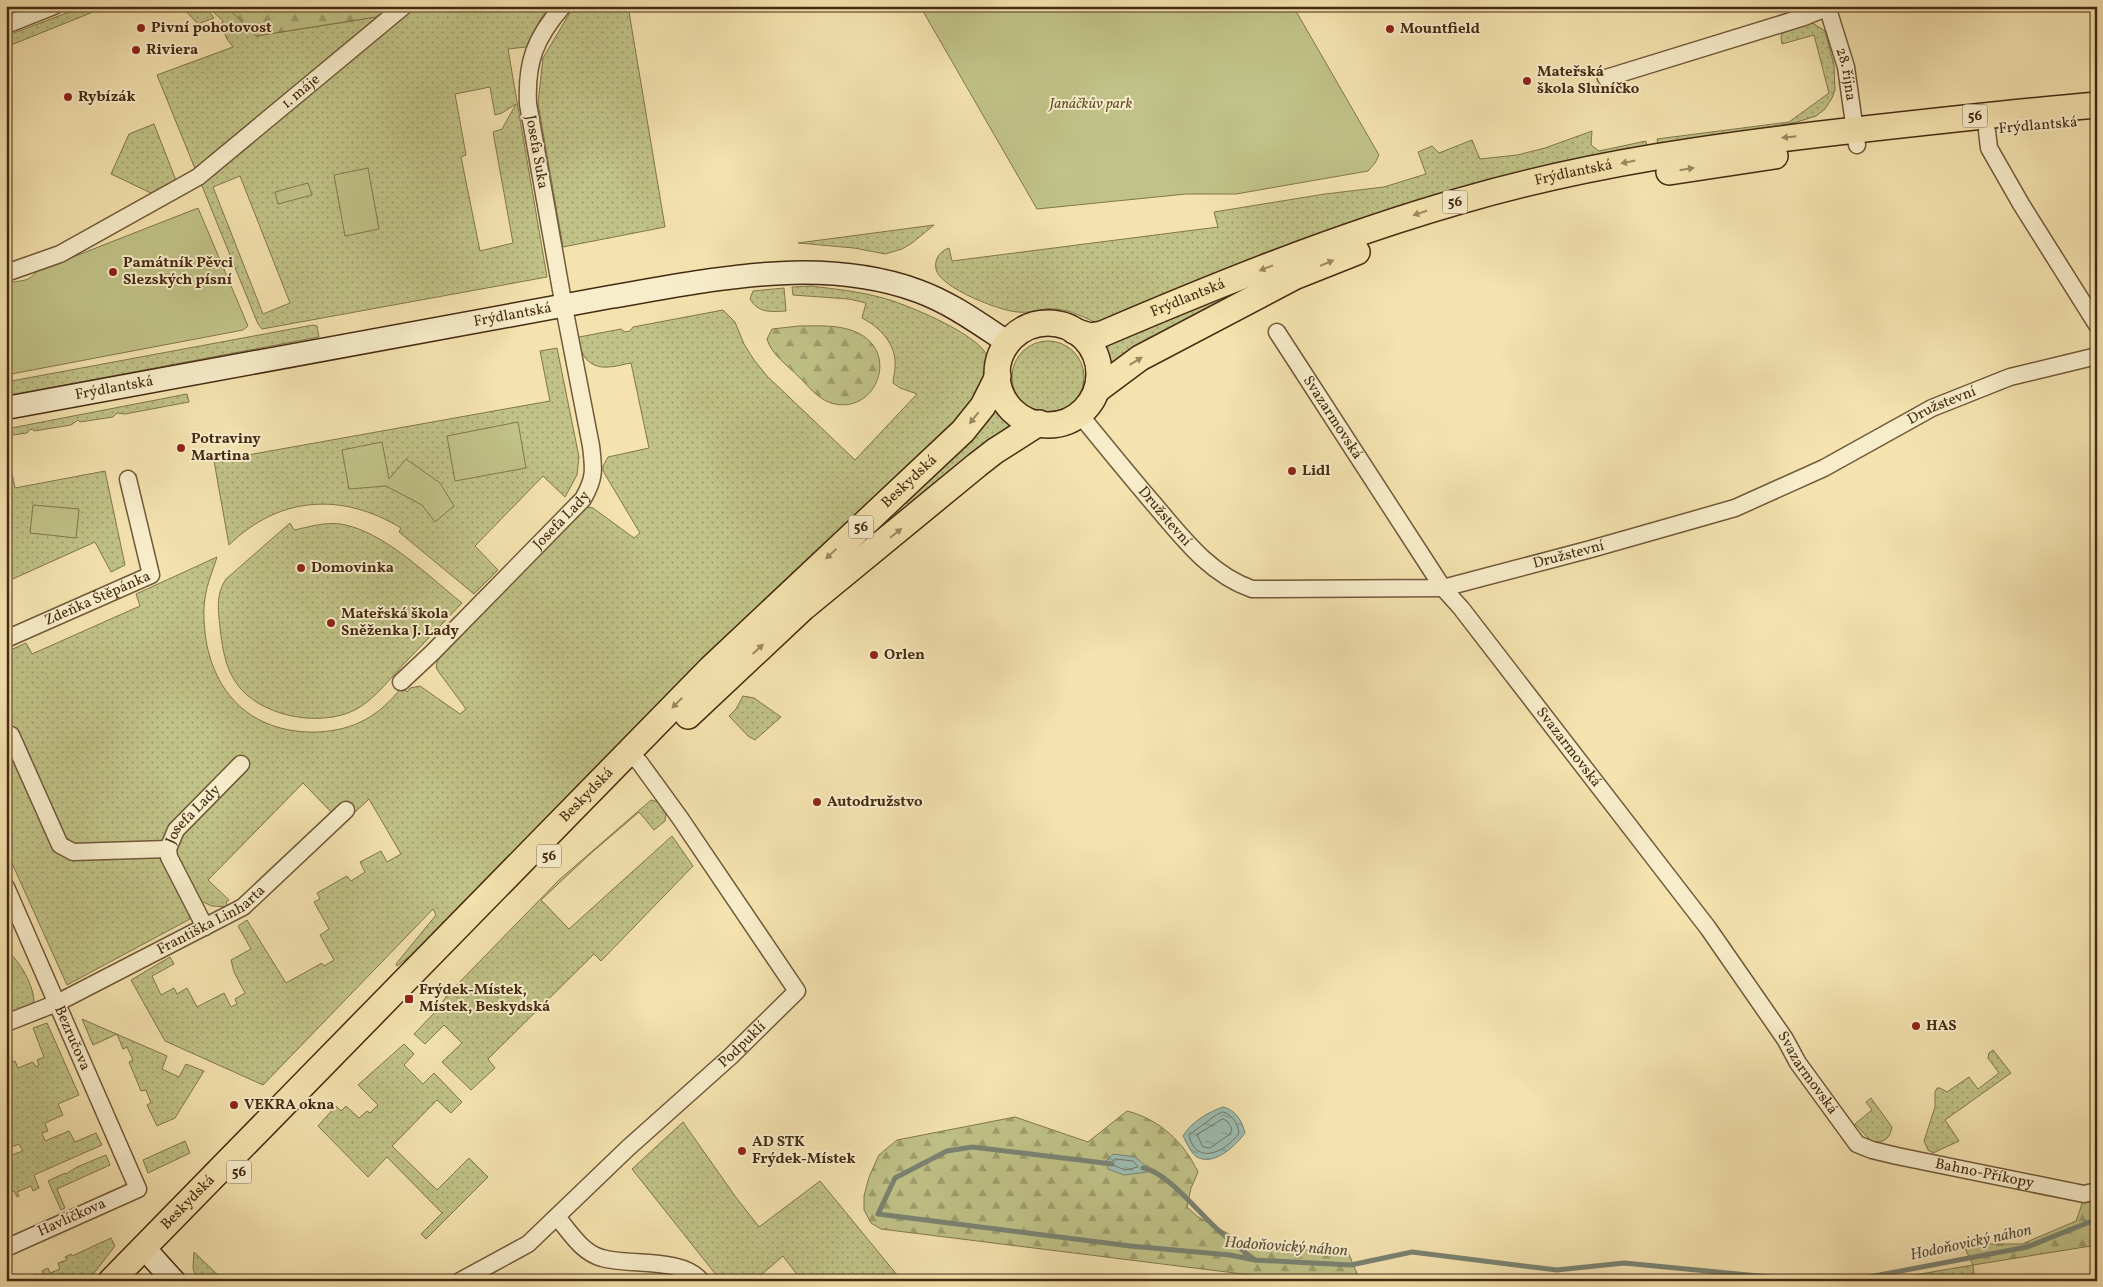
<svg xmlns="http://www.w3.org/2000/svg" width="2103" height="1287" viewBox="0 0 2103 1287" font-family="Vollkorn,serif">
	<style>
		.grass { fill: url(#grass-dots); stroke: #83764c; fill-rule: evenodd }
		.forest { fill: url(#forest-firs); stroke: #83764c }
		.park { fill: #c0c287; stroke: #83764c }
		.water { fill: url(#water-ripples); stroke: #7a8372 }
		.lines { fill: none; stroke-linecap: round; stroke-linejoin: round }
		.shore { stroke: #727462; stroke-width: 1 }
		.stream { stroke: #7a8372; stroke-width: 5 }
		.street-casing { stroke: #725939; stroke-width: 19 }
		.secondary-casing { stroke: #462b12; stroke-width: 25 }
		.primary-casing { stroke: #462b12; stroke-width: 28 }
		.street { stroke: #f8edcb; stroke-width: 16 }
		.secondary { stroke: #f8edcb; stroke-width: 22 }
		.primary { stroke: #f4e3af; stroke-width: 25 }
		.oneway { fill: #9d8760 }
		.poi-dot { fill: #8f2418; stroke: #f8edcb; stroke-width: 2 }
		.labels { text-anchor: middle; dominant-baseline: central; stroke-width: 4; stroke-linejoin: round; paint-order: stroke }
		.shield { fill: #f8edcb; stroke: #7b654a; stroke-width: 1 }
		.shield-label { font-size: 14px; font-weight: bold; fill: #462b12 }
		.poi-label { font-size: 15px; font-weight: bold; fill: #462b12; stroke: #f8edcb; text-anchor: start }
		.street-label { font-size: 15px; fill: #462b12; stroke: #f8edcb }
		.park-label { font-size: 15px; font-style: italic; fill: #64512f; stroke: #f8edcb }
		.water-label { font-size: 16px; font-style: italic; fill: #5c503a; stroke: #f8edcb }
	</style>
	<defs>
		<pattern id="grass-dots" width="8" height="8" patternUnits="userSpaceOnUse" patternTransform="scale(1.25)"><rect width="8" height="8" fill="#c0c287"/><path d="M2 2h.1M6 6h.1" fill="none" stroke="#9e9e6d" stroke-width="1.8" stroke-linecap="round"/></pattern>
		<pattern id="forest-firs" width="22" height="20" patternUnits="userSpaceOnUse" patternTransform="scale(1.25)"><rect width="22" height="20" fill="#c0c287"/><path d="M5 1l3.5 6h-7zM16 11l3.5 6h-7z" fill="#9e9e6d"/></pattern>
		<pattern id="water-ripples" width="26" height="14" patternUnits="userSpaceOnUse" patternTransform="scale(1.25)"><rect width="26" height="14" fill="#9dbdb2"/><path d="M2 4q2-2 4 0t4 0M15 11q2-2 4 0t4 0" fill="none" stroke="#829a8f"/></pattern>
	</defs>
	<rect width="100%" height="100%" fill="#f4e3af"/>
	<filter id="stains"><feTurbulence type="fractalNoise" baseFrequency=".004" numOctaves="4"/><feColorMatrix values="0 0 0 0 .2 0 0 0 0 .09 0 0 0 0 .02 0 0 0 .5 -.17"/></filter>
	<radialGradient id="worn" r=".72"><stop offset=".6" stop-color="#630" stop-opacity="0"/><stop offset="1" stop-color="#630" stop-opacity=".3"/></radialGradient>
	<path class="grass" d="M 85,6 L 108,6 L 6,47 L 6,36 Z
		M 181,6 L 226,6 L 256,36 L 395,14 L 404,6 L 551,6 L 541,18 L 526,47 L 508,49 L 547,277 L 262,329 L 258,324 L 157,75 L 233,47 L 227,39 L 221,24 L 223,21 L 209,8 L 208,10 L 214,18 L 198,24 ZM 490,87 L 495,115 L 502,113 L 516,104 L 502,129 L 493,132 L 513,243 L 480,251 L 461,157 L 466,155 L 455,94 ZM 240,176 L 290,303 L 263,314 L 213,187 Z
		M 574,6 L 628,6 L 665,227 L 563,247 L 538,103 L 543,58 Z
		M 1811,22 L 1825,31 L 1834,65 L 1835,90 L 1832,98 L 1825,109 L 1816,116 L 1794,123 L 1658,145 L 1657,139 L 1789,122 L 1829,93 L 1814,35 L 1782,44 L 1781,37 L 1783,31 Z
		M 154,124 L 177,183 L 151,193 L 111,174 L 129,134 Z
		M 1592,131 L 1591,145 L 1599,151 L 1646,141 L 1647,147 L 1099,324 C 1085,318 1071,310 1056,309 C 1043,307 1030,314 1018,312 C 999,311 939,287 936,269 C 934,259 940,251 949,248 L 952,261 L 1218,227 L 1214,212 L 1325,194 L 1384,187 L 1426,174 L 1418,152 L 1432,146 L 1439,153 L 1472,140 L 1480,159 L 1517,155 L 1545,148 Z
		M 934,225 L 912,243 L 902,249 L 885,254 L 854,248 L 798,243 Z
		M 1250,284 L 1252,288 L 1110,366 L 1103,345 Z
		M 811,286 C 834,289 857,291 879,297 C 902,302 976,333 986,354 C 993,371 977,393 970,408 L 438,935 L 397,966 L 396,964 L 436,915 L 433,909 L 263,1085 L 165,1041 L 131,980 L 170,957 L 174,964 L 152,976 L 161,995 L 174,988 L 177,994 L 187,988 L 197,1007 L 224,993 L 231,1007 L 237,1004 L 235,999 L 245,993 L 234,972 L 231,960 L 251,949 L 238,926 L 247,920 L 286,983 L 322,963 L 324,966 L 334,960 L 320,935 L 329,929 L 314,902 L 320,899 L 317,893 L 347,876 L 351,881 L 365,872 L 360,862 L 381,851 L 387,862 L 401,854 L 369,799 L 351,816 L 345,807 L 335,816 L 303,783 L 208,880 L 229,900 L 226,902 L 228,907 L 212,906 L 203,902 L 189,910 L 190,919 L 67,985 L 6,850 L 6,652 L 26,643 L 32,654 L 140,606 L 136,594 L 217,557 C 213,570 207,584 205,598 C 203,611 204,626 206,640 C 216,699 257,734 318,732 C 355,730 379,716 402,687 L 407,692 L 410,688 L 420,686 L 460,714 L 466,709 L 438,671 L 436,667 L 438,659 L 582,511 L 587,507 L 593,508 L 634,538 L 640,533 L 603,471 L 603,466 L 608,457 L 649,448 L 631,363 C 624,364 616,367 608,367 C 590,369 578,354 579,337 L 621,329 L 625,332 L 630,331 L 633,327 L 723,310 L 735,322 L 744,344 L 754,360 L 767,376 L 855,460 L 917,394 L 900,388 L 893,383 C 893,377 895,373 895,367 C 897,345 880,327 862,318 L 866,303 L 849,299 L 793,295 L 792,287 Z
		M 784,288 L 786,311 C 771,312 758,313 750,299 L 753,291 Z
		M 313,325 L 317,326 L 319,337 L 6,396 L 6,382 Z
		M1012 377a36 36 0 1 1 72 0a36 36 0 1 1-72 0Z
		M 557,348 L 579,457 L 577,475 L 565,497 L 543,476 L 475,546 L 498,570 L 474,594 L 399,532 L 401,528 C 342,492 279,496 229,545 L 214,461 L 550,401 L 540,351 Z
		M 187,394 L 189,402 L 125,414 L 117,413 L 113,417 L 80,422 L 78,420 L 71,425 L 34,431 L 33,429 L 29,430 L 27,433 L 6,436 L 6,429 Z
		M 995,409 L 998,415 L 1011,424 L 977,449 L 911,508 L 904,500 Z
		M 6,445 L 15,488 L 105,471 L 125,565 L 111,572 L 95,542 L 6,582 Z
		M 290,523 L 294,530 C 309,527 324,522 340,524 C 383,530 429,577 462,603 C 442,624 422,645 402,666 C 386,683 370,705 348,713 C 313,726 259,715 237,684 C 225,668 222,646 220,627 C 218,609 216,594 226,579 Z
		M 743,696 L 754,698 L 781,717 L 755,740 L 748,736 L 729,716 L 736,709 Z
		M 651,800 L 658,802 L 666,813 L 665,821 L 654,830 L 639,812 L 589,855 L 541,900 L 569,929 L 672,836 L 693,866 L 601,961 L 594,954 L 488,1059 L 495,1068 L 471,1090 L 442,1062 L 462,1043 L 444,1025 L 425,1044 L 414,1034 L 436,1011 L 448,994 L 559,880 Z
		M 6,949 C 20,962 35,986 34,1005 L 6,1016 Z
		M 82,1019 L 167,1056 L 162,1069 L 179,1077 L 186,1064 L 204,1071 L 175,1118 L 157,1126 L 147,1105 L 151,1103 L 146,1090 L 141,1091 L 129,1062 L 133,1060 L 127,1047 L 123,1049 L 117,1034 L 93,1045 Z
		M 47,1023 L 79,1095 L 58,1104 L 63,1115 L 45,1123 L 48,1131 L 42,1133 L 45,1141 L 69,1131 L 75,1142 L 96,1133 L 102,1145 L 34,1175 L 39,1188 L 33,1191 L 31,1186 L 17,1192 L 19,1196 L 17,1197 L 14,1191 L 6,1194 L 6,1157 L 23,1151 L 19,1144 L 6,1149 L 6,1108 L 8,1106 L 6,1101 L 6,1039 L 9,1037 L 11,1043 L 7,1045 L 9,1050 L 7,1051 L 11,1062 L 15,1061 L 18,1068 L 33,1062 L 36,1067 L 39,1065 L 37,1060 L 44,1057 L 33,1028 Z
		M 404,1044 L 414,1054 L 404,1065 L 423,1084 L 434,1073 L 462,1102 L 451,1113 L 437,1100 L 392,1146 L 437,1190 L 469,1158 L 488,1177 L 426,1239 L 421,1234 L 442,1213 L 387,1157 L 368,1177 L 318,1126 L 336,1106 L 341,1111 L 346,1106 L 359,1118 L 367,1111 L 370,1113 L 378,1105 L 358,1085 Z
		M 1993,1050 L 2011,1073 L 1945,1120 L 1959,1141 L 1933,1153 L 1928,1150 L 1924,1141 L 1935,1107 L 1935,1092 L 1937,1088 L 1940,1088 L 1947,1092 L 1969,1077 L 1978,1089 L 1999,1073 L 1988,1058 L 1989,1053 Z
		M 1871,1098 L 1892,1127 C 1890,1139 1883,1144 1871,1141 L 1855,1124 L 1872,1110 L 1866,1102 Z
		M 683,1122 L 735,1196 L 759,1227 L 820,1181 L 902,1281 L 802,1281 L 783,1256 L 754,1281 L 721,1281 L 632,1169 Z
		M 185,1141 L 190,1153 L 148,1173 L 143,1160 Z
		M 106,1155 L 110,1165 L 57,1189 L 65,1208 L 61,1210 L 48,1181 L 65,1173 L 66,1174 L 77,1167 Z
		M 111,1238 L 115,1246 L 88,1281 L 27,1281 L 26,1278 L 36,1274 L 37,1277 L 43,1274 L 42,1271 L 48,1268 L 50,1273 L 60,1269 L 58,1263 L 67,1260 L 65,1257 L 71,1254 L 72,1256 Z
		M 194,1252 L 224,1281 L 225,1281 L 197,1281 L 193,1268 Z
		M 1973,1265 L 1975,1281 L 1879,1281 Z"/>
	<path class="forest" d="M 226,6 L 300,6 L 313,10 L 331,6 L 404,6 L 395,14 L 256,36 Z
		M 799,326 C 818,326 842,324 860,334 C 900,356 874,416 831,403 C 818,399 808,386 799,377 C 788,366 771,354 767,339 L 772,329 Z
		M 1127,1111 C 1159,1119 1184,1142 1198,1172 L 1191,1188 L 1187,1207 L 1198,1217 L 1252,1247 L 1348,1252 L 1358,1276 L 1354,1281 L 1299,1281 L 881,1229 L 871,1223 L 864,1210 L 864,1196 L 869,1177 L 879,1155 L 897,1140 L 1015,1117 L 1088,1142 Z
		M 2097,1198 L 2097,1245 L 1973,1265 L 1963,1244 L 2022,1244 L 2076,1221 L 2083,1201 Z"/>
	<path class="park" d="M 920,6 L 1293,6 L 1379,155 L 1375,163 L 1368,171 L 1236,194 L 1186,194 L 1037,209 Z
		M 368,168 L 379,229 L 345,236 L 334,175 Z
		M 308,183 L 312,195 L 278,204 L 275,192 Z
		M 198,208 L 248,326 L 243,330 L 6,375 L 6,284 C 20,279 27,284 37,271 Z
		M 518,422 L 526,468 L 455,481 L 447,436 Z
		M 382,442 L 389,479 L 406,459 L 440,483 L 454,506 L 435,522 L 422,505 L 386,486 L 349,489 L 342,450 Z
		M 33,505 L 79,509 L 76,538 L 30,533 Z"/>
	<path class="water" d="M 1223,1107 C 1236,1110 1242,1121 1245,1133 C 1236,1145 1216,1165 1199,1158 C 1191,1155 1187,1143 1183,1136 C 1190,1123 1208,1112 1223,1107 Z
		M 1113,1154 L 1135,1157 L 1150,1169 L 1148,1172 L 1124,1175 L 1108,1169 L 1106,1161 Z"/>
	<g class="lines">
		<path class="shore" d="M 1223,1112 C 1232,1114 1238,1124 1239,1133 C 1227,1151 1196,1167 1189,1135 L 1216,1115 Z
			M 1223,1119 L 1227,1121 L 1232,1129 L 1230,1134 L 1210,1148 L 1203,1147 L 1197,1135 Z
			M 1115,1159 L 1133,1161 L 1138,1167 L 1125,1170 L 1113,1165 L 1112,1162 Z"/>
		<path class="stream" d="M 1112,1164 L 972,1147 L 947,1151 L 895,1178 L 878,1214 L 1130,1246 L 1230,1255 L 1255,1260 L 1351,1265 L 1412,1252 L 1557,1270 L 1624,1263 L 1811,1281
			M 1143,1168 C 1166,1171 1198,1212 1216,1228 C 1229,1240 1242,1250 1255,1260
			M 1848,1281 L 2027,1247 L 2097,1219"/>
		<g class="street-casing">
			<g id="street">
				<path id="s1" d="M 1827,6 L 1846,67 L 1857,145"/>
				<path d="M 6,25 L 54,6"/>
				<path d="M 1606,78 L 1804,17 L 1831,6"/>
				<path d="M 1987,131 L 1989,148 L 2021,204 L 2097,325"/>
				<path id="s2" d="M 6,273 L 60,254 L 198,177 L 404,6"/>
				<path id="s3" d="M 1277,332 L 1443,588 L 1461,608 L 1708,928 L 1785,1039 L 1798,1063 L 1857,1144 L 1872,1150 L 1897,1156 L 2084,1194 L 2097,1191"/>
				<path id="s4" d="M 1080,415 C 1104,444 1128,474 1153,503 C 1182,537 1209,574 1252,589 L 1443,588 L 1591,549 L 1735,508 L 1824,468 L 1932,408 L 2010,377 L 2097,356"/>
				<path id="s5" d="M 6,639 L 151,575 L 128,479"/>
				<path id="s6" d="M 401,682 L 432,653 L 583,499 C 595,478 594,470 591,446 L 564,307 L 528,104 C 526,62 535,38 563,6"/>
				<path d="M 11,735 L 60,845 L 73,852 L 168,849"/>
				<path id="s7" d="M 6,887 L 138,1189 L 6,1248"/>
				<path id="s8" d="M 205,927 L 169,857 L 168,849 L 176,830 L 241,764"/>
				<path id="s9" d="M 6,1023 L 57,1003 L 243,907 L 346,810"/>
				<path d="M 557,1217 C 569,1231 582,1253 602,1258 C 629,1266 683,1257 701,1281"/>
				<path id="s10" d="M 460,1281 L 528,1244 L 628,1148 L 731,1056 L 797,991 L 680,818 L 640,763 L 629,752"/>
			</g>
		</g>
		<g class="secondary-casing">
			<g id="secondary">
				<path id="s11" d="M 6,408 L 610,297 C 711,280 819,255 918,291 C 951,303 978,323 1007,342"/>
				<path d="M 144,1248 L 174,1281"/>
			</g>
		</g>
		<g class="primary-casing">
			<g id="primary">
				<path d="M 1669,172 L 1775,156"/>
				<circle cx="1048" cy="374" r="51"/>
				<path id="s12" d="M 1074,331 L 1090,336 L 1102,334 C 1219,284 1338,236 1460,201 C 1589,163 1722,145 1856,130 C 1936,121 2016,112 2097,105"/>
				<path d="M 1097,390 L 1140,358 L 1294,277 L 1357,252"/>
				<path d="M 688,716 L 803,608 L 977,465 L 995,451 L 1039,423"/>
				<path id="s13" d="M 111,1281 L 711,668 L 963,431 L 983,406 L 998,376"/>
			</g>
		</g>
		<use href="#street" class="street"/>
		<use href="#secondary" class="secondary"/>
		<use href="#primary" class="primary"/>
	</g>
	<defs><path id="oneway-solid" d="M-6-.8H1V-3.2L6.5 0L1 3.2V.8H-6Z" transform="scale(1.25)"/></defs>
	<g class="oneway">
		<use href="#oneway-solid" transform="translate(1789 137) rotate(174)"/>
		<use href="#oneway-solid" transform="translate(1628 162) rotate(169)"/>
		<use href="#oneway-solid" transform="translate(1687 169) rotate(-9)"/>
		<use href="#oneway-solid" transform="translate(1420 213) rotate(162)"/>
		<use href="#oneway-solid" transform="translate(1327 263) rotate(-23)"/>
		<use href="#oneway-solid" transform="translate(1266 268) rotate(159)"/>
		<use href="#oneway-solid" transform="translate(1136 361) rotate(-31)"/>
		<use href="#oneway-solid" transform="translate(974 418) rotate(128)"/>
		<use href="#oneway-solid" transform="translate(896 533) rotate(-39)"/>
		<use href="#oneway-solid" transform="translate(831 554) rotate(137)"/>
		<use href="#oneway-solid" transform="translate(758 649) rotate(-43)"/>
		<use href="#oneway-solid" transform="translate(677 703) rotate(135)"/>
	</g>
	<g class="poi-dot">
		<circle cx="141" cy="28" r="5"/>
		<circle cx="1390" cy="29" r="5"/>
		<circle cx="136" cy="50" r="5"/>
		<circle cx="1527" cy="81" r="5"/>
		<circle cx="68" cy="97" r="5"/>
		<circle cx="113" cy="272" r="5"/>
		<circle cx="181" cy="448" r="5"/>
		<circle cx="1292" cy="471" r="5"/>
		<circle cx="301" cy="568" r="5"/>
		<circle cx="331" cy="623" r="5"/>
		<circle cx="874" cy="655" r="5"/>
		<circle cx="817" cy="802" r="5"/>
		<rect x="404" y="994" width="10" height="10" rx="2.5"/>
		<circle cx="1916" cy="1026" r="5"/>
		<circle cx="234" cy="1105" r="5"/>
		<circle cx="742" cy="1151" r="5"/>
	</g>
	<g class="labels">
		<g class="shield">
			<rect x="1962.5" y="104.5" width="25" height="23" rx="4"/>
			<rect x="1442.5" y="190.5" width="25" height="23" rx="4"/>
			<rect x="848.5" y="515.5" width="25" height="23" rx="4"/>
			<rect x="536.5" y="844.5" width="25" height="23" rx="4"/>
			<rect x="226.5" y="1160.5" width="25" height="23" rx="4"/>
		</g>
		<g class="shield-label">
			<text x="1975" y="116">56</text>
			<text x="1455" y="202">56</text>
			<text x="861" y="527">56</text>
			<text x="549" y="856">56</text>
			<text x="239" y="1172">56</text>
		</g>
		<g class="poi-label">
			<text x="151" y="28">Pivní pohotovost</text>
			<text x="1400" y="29">Mountfield</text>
			<text x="146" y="50">Riviera</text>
			<text x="1537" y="72">Mateřská<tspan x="1537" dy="17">škola Sluníčko</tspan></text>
			<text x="78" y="97">Rybízák</text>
			<text x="123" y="263">Památník Pěvci<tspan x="123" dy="17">Slezských písní</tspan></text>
			<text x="191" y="439">Potraviny<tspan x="191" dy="17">Martina</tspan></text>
			<text x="1302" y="471">Lidl</text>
			<text x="311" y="568">Domovinka</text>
			<text x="341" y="614">Mateřská škola<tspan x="341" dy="17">Sněženka J. Lady</tspan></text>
			<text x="884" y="655">Orlen</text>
			<text x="827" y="802">Autodružstvo</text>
			<text x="419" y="990">Frýdek-Místek,<tspan x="419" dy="17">Místek, Beskydská</tspan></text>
			<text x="1926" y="1026">HAS</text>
			<text x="244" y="1105">VEKRA okna</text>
			<text x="752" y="1142">AD STK<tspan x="752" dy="17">Frýdek-Místek</tspan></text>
		</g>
		<g class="street-label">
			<text stroke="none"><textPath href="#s1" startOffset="71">28. října</textPath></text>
			<text stroke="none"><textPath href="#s2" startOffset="349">1. máje</textPath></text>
			<text transform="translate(2038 126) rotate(-5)">Frýdlantská</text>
			<text transform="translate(536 152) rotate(80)">Josefa Suka</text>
			<text stroke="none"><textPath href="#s12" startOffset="528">Frýdlantská</textPath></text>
			<text stroke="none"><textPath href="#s12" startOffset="122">Frýdlantská</textPath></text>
			<text stroke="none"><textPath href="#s11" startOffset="515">Frýdlantská</textPath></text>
			<text stroke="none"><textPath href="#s11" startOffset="110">Frýdlantská</textPath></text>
			<text stroke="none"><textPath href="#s4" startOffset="972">Družstevní</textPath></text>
			<text stroke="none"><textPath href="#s3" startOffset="102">Svazarmovská</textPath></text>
			<text stroke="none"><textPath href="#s13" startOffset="1130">Beskydská</textPath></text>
			<text stroke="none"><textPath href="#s4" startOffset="132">Družstevní</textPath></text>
			<text stroke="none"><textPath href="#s6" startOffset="228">Josefa Lady</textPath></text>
			<text stroke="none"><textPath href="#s4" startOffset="568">Družstevní</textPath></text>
			<text stroke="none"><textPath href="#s5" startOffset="100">Zdeňka Štěpánka</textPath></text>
			<text stroke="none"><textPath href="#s3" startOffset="508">Svazarmovská</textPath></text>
			<text stroke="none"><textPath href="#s13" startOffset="680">Beskydská</textPath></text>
			<text stroke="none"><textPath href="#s8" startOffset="130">Josefa Lady</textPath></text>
			<text stroke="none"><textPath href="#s9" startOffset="230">Františka Linharta</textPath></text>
			<text stroke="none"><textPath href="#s7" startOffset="165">Bezručova</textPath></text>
			<text stroke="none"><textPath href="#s10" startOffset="370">Podpuklí</textPath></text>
			<text stroke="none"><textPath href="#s3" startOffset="912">Svazarmovská</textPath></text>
			<text stroke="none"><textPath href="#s3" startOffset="1130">Bahno-Příkopy</textPath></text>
			<text stroke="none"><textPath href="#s13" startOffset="110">Beskydská</textPath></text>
			<text transform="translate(72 1218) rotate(-24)">Havlíčkova</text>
		</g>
		<g class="park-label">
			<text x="1091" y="104">Janáčkův park</text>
		</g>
		<g class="water-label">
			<text transform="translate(1971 1243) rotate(-12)">Hodoňovický náhon</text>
			<text transform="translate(1286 1247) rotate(4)">Hodoňovický náhon</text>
		</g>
	</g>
	<rect width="2103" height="1287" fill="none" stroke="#f4e3af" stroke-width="25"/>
	<rect x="8" y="8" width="2088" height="1272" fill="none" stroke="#462b12" stroke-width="2.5"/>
	<rect x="12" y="12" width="2078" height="1262" fill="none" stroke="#462b12"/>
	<rect width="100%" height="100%" filter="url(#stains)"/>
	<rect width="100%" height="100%" fill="url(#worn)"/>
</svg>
